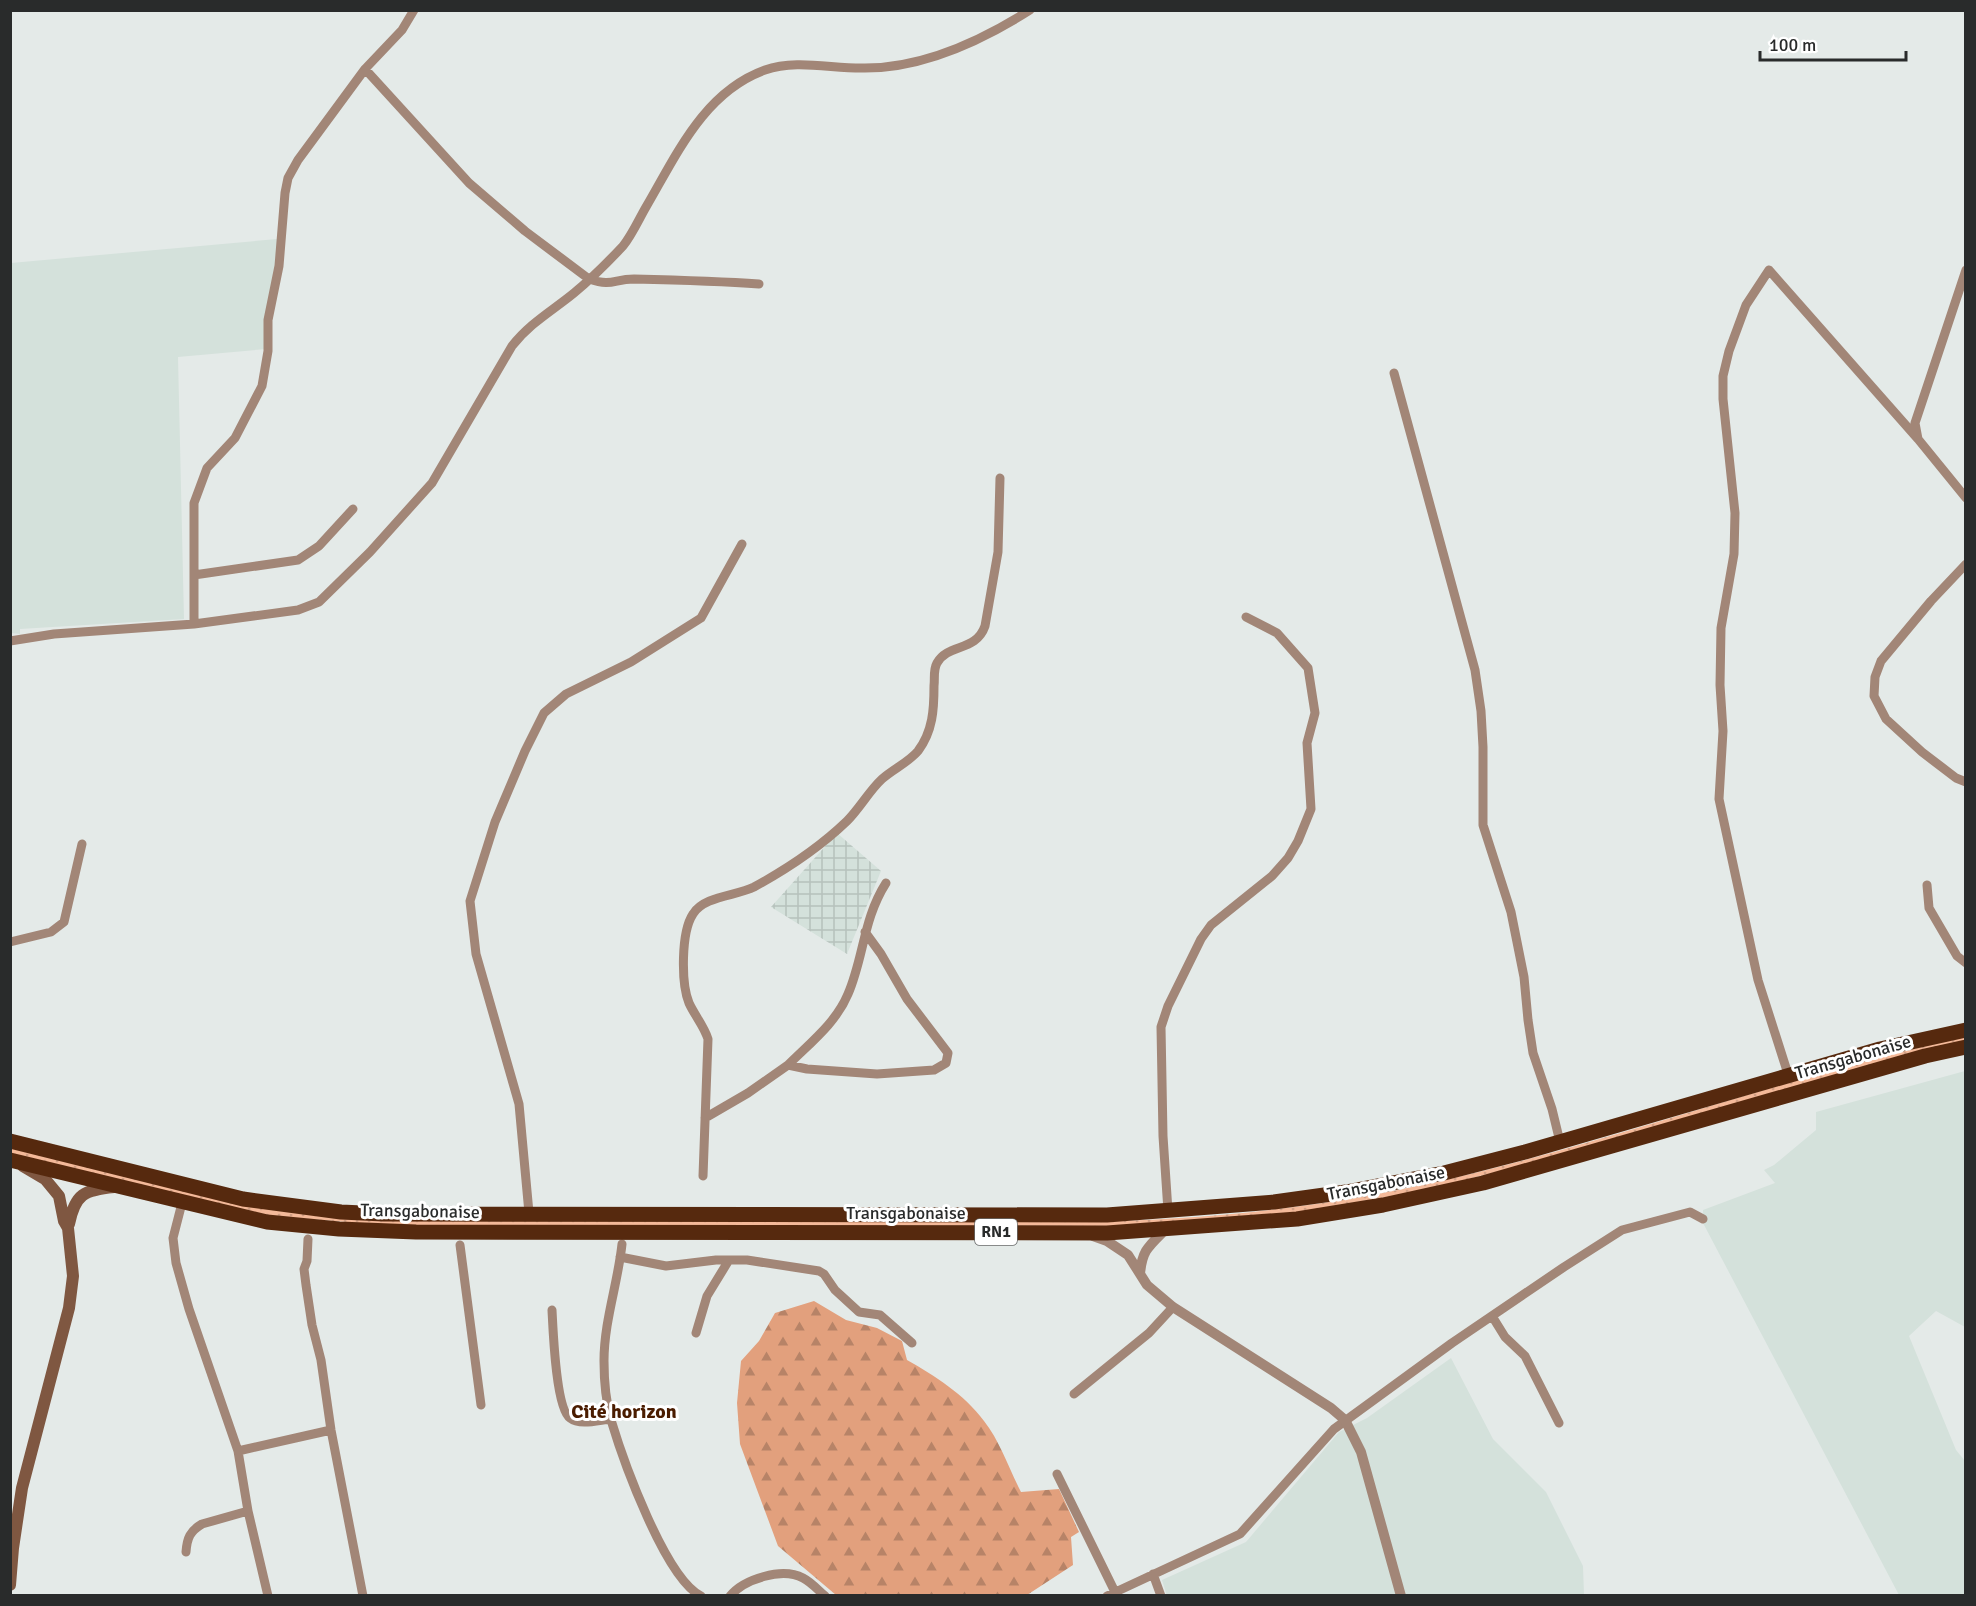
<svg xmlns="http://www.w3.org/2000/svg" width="1976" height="1606" viewBox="0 0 1976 1606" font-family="Signika,sans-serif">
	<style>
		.built { fill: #d4e1db }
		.industrial { fill: url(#industrial-grid) }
		.grass { fill: url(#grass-dots) }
		.forest { fill: url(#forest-firs) }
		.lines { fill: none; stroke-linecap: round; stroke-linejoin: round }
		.minor { stroke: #a28677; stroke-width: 9 }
		.tertiary { stroke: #a28677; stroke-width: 10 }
		.secondary { stroke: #7f5741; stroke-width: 12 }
		.trunk { stroke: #56290e; stroke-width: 15 }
		.labels { text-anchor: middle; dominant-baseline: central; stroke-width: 6; stroke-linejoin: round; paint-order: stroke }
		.shield { fill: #fff; stroke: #696b6b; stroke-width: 1.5 }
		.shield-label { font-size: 16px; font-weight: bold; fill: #292b2b }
		.street-label { font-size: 18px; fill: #292b2b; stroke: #fff }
		.neighbourhood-label { font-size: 20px; font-weight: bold; fill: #4a1c00; stroke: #fff }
	</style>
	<defs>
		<pattern id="industrial-grid" width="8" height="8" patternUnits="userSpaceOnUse" patternTransform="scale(1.5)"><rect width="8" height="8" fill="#d4e1db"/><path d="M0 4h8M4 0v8" fill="none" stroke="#b6c1bc"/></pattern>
		<pattern id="grass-dots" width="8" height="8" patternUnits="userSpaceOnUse" patternTransform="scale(1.5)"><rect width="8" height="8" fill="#f4b999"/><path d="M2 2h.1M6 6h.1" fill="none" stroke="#d19f84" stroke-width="1.8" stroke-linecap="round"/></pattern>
		<pattern id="forest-firs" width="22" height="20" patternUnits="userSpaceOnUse" patternTransform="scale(1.5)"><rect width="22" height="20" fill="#e2a07d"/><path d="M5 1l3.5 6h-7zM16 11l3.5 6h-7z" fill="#b78367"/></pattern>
	</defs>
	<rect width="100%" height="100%" fill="#e4eae8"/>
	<path class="built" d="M 277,239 L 276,264 L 266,349 L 178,357 L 184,619 L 20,629 L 20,634 L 11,633 L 11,263 Z
		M 1965,1071 L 1965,1327 L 1936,1311 L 1909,1336 L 1956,1450 L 1965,1461 L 1965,1595 L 1899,1595 L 1703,1223 L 1703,1210 L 1775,1183 L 1764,1170 L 1774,1165 L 1816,1130 L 1816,1112 Z
		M 1451,1358 L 1493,1439 L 1546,1492 L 1583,1566 L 1584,1595 L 1167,1596 L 1162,1580 L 1246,1542 L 1339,1432 L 1367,1418 Z"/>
	<path class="industrial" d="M 837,833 L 881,871 L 847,954 L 771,907 Z"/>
	<path class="grass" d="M 1965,1037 L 1965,1041 L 1528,1164 L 1416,1192 L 1281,1215 L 1128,1226 L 383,1225 L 272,1216 L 11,1154 L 10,1148 L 242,1205 L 1077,1222 C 1201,1220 1324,1208 1445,1180 C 1620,1140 1790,1075 1965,1037 Z"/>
	<path class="forest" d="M 814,1301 L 846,1320 L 877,1328 L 902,1341 L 907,1360 C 935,1376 964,1394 984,1421 C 1000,1441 1009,1469 1021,1492 L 1059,1489 L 1079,1532 L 1071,1537 L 1073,1565 L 1027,1595 L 836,1595 L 778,1546 L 740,1444 L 737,1403 L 741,1361 L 759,1341 L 775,1313 Z"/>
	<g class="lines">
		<path class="minor" d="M 414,10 L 402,30 L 365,69 L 469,183 L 525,231 L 589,279 C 613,287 613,279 634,279 C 676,280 717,281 759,284
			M 1966,270 L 1915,423 L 1918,439 L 1966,498
			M 1394,373 L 1475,670 L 1481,711 L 1483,747 L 1483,825 L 1511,912 L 1524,977 L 1528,1020 L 1533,1053 L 1552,1109 L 1560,1142
			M 1966,564 L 1931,601 L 1881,661 L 1875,677 L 1874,696 L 1886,719 L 1922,752 L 1956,778 L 1966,782
			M 194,575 L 298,560 L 319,546 L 353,509
			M 194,624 L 194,503 L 207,468 L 235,438 L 262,386 L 268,351 L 268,320 L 279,266 L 285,193 L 288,178 L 298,160 L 365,69
			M 10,641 L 54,634 L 194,624 L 298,610 L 319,602 L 370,552 L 432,483 L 512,346 C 530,323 552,311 574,293 C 591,279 608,262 623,246 C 632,235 639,219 646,207 C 677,154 704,92 765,70 C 796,59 833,69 865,68 C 923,68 981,41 1030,10
			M 1927,885 L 1929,908 L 1957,956 L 1966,963
			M 10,942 L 51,932 L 64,922 L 82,844
			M 788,1065 C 810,1043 836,1023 848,994 C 864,957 863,919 886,883
			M 1788,1074 L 1758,980 L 1719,799 L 1723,731 L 1720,685 L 1721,628 L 1734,554 L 1735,513 L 1723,399 L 1723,376 L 1729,351 L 1746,305 L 1769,270 L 1918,439
			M 705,1118 L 748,1093 L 788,1065 L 807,1069 L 877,1074 L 934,1070 L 946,1063 L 948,1053 L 907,999 L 881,954 L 865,932
			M 703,1176 L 708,1039 C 704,1026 695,1016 689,1003 C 681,983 681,932 693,914 C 704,896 736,896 754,887 C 787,869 820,847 847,821 C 860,808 869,791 882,779 C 893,769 909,762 918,751 C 933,731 934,709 934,686 C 935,678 933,670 937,663 C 948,643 976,652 985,626 L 998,552 L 1000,478
			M 182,1203 L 173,1238 L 176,1263 L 189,1309 L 238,1451 L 248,1511 L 268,1596
			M 1168,1211 L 1163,1136 L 1161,1027 L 1168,1006 L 1201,939 L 1211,925 L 1272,876 L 1288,858 L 1298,841 L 1311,809 L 1307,743 L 1315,713 L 1308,668 L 1277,633 L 1246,617
			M 529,1213 L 519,1104 L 476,954 L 470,901 L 495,822 L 525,751 L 544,713 L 566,694 L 631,662 L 701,618 L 742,544
			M 308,1239 L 307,1261 L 304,1269 L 306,1285 L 312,1325 L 321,1360 L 331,1430 L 363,1596
			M 622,1244 C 618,1283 604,1321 604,1361 C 604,1379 606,1402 611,1420 C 623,1460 665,1578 701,1596
			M 460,1245 L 481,1405
			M 620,1257 L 666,1266 L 716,1260 L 747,1260 L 819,1271 L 824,1274 L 835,1290 L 859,1312 L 880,1315 L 912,1343
			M 552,1310 C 553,1329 556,1409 570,1418 C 580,1426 599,1420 611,1419
			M 1492,1316 L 1505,1337 L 1525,1356 L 1559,1423
			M 696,1333 L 707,1296 L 729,1260
			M 1074,1394 L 1149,1333 L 1173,1307
			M 238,1451 L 331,1430
			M 1057,1474 L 1115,1592
			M 186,1552 C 187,1538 190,1531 202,1524 L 248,1511
			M 1153,1574 L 1161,1596
			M 730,1596 C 744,1579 782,1567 803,1578 C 811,1582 818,1590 825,1596
			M 1107,1596 L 1240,1534 L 1334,1429 L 1452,1343 L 1564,1267 L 1622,1230 L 1690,1212 L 1703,1219"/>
		<path class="tertiary" d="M 1093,1236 L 1107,1241 L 1128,1255 L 1147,1285 L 1173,1307 L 1331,1408 L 1345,1420 L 1361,1452 L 1401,1596
			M 1140,1274 C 1142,1250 1149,1246 1165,1230"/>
		<path class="secondary" d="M 69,1224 C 75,1194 84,1190 114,1187
			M 10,1585 L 13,1548 L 22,1488 L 69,1308 L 73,1276 L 68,1228 L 64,1221 L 59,1196 L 45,1179 L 23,1166"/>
		<path class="trunk" d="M 10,1141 L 243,1199 L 341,1212 L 384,1214 L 1107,1215 L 1274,1202 L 1346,1192 L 1444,1173 L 1525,1152 L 1880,1049 L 1966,1030
			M 10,1160 L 267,1222 L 339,1229 L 416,1232 L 1107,1233 L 1297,1219 L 1383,1205 L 1483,1183 L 1925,1056 L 1966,1047"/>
	</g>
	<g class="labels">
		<rect class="shield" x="975" y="1219" width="42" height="26" rx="4.5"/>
		<g class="shield-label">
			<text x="996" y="1232">RN1</text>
		</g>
		<g class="street-label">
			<text transform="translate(1853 1057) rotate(-16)">Transgabonaise</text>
			<text transform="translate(1386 1183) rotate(-11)">Transgabonaise</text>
			<text transform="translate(420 1211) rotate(1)">Transgabonaise</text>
			<text x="906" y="1213">Transgabonaise</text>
		</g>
		<g class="neighbourhood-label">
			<text x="624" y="1411">Cité horizon</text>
		</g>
	</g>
	<rect width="1976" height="1606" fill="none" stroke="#292b2b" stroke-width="24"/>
	<path d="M1760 51v9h146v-9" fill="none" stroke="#292b2b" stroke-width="3"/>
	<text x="1769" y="51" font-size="18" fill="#292b2b" stroke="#ffffff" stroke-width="4.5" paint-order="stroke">100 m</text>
</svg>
